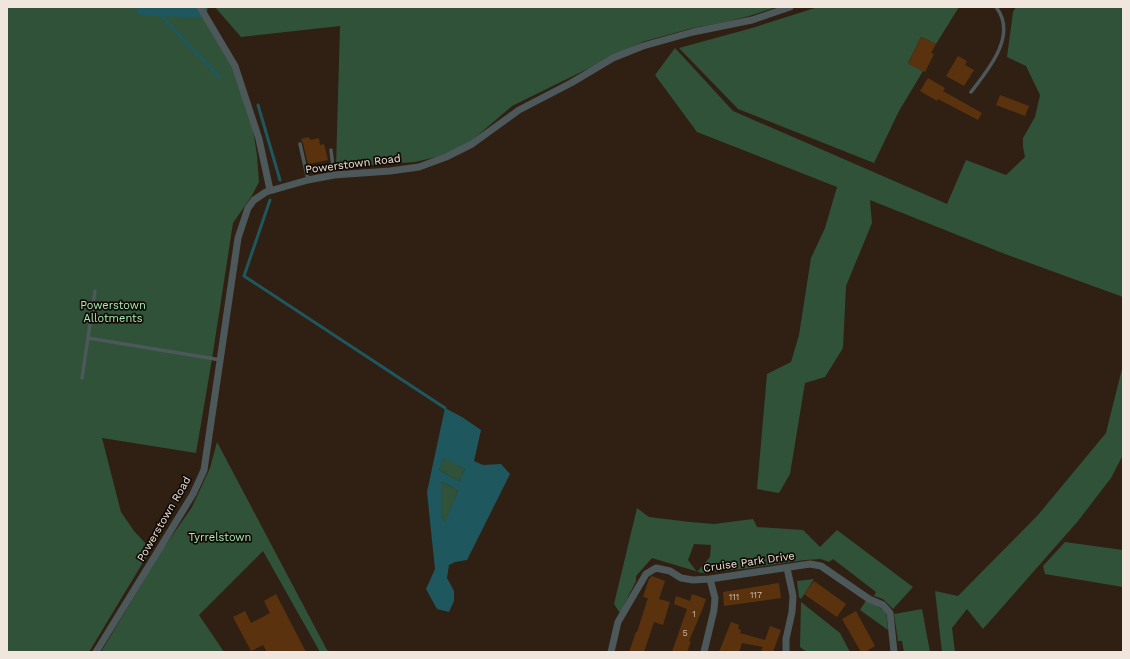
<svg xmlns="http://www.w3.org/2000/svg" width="1130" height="659" viewBox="0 0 1130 659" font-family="'Work Sans',sans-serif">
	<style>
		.green { fill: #2f5239; fill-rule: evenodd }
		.water { fill: #1e585e; fill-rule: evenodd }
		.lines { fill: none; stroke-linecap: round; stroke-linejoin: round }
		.stream { stroke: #1e585e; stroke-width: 3 }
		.river { stroke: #1e585e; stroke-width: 17 }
		.building { fill: #5a330e }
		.lane { stroke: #4c5859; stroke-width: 3.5 }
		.street { stroke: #4c5859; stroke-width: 7 }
		.labels { text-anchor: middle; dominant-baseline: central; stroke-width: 3.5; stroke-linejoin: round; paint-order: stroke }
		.number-label { font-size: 9px; fill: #cbb9aa }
		.street-label { font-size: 11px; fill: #f1e6de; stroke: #120b06 }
		.park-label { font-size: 11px; fill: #a5eeb7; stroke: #120b06 }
	</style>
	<rect width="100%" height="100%" fill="#302013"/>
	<path class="green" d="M 7,7 L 198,7 L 233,69 L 252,124 L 257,155 L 259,182 L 251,197 L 233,223 L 212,359 L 196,453 L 102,438 L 121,512 L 134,531 L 151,549 L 89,652 L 7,652 Z
		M 215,7 L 777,7 L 749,16 L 721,23 L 693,28 L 642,42 L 512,106 L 470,142 L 441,156 L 415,162 L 336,167 L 340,26 L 241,37 Z
		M 818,7 L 959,7 L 936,44 L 921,37 L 908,63 L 923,71 L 899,111 L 874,163 L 738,109 L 679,48 L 752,28 Z
		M 1016,7 L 1123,7 L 1123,297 L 1005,254 L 870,200 L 872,223 L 846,286 L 843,348 L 825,377 L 805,383 L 790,474 L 779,493 L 757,489 L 767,374 L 791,362 L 799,335 L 811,258 L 825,228 L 837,187 L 697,132 L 655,75 L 675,48 L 733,111 L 947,204 L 966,160 L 1006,175 L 1025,157 L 1023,147 L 1023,138 L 1035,117 L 1040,95 L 1026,66 L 1007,57 L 1013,12 Z
		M 1123,365 L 1123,455 L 1111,478 L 1078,521 L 983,629 L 967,609 L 952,628 L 955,652 L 942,652 L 935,591 L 958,596 L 1038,515 L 1106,433 Z
		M 217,442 L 327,650 L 331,652 L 320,652 L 263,551 L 199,615 L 224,652 L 101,652 L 160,553 L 192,507 L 210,468 Z
		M 444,457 L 465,469 L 459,481 L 439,470 Z
		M 441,482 L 451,486 L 458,491 L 445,523 L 441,516 Z
		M 637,508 L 649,517 L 690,522 L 714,524 L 753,519 L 757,527 L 803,530 L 820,547 L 837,530 L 913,587 L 893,609 L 883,599 L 874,596 L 876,592 L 833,559 L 829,562 L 821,559 L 805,560 L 751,568 L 702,573 L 652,558 L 636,576 L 636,581 L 620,613 L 614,604 ZM 694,544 L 711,545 L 710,557 L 697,572 L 688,560 Z
		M 1065,542 L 1123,550 L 1123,587 L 1045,574 L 1043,566 Z
		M 814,579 L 801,599 L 799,597 L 797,581 Z
		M 867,599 L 886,612 L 888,630 L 860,610 Z
		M 801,602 L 840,633 L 850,652 L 807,652 L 800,647 Z
		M 922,609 L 930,652 L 904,652 L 902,641 L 898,641 L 894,614 Z"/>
	<path class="water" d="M 445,408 L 462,417 L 481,430 L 474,461 L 483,465 L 501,464 L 510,474 L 467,560 L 455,562 L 449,565 L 447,578 L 454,591 L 454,601 L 449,612 L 437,609 L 426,589 L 435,569 L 427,492 ZM 444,458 L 465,469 L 459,481 L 439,470 ZM 441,482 L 451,486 L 458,491 L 445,522 L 441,516 Z"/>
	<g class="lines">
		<path class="stream" d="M 154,8 L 219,77
			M 258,105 L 280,180
			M 270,200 L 244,276 L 445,408"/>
		<path class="river" d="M 144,7 L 199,9"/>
	</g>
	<path class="building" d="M 921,37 L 936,44 L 931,53 L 934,54 L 925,72 L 908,64 Z
		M 958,56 L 967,61 L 965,65 L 974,70 L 964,86 L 946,76 Z
		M 928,78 L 945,88 L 943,91 L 982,113 L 978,120 L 938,99 L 937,101 L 920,91 Z
		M 1000,95 L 1029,106 L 1025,116 L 996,105 Z
		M 309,137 L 310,140 L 319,138 L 320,145 L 324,144 L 328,160 L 308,164 L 303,143 L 301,139 Z
		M 652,576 L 665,581 L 659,599 L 670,602 L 663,625 L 654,622 L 644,652 L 629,652 L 636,632 L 637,632 L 648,598 L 643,597 L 649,579 Z
		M 814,581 L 846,604 L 837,617 L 804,594 Z
		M 779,583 L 781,598 L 724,606 L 723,592 Z
		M 276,594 L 306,652 L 267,652 L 263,645 L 251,651 L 233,617 L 245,611 L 251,623 L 270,613 L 264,601 Z
		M 692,594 L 706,599 L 703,608 L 689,641 L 691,642 L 687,652 L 672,652 L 687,609 L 674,604 L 676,596 L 690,601 Z
		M 856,611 L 875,646 L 865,652 L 861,652 L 842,619 Z
		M 731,622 L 739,625 L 738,629 L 741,630 L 740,633 L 765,640 L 770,626 L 781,630 L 773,652 L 766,652 L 761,650 L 763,647 L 742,643 L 739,652 L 719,652 Z"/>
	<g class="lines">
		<path class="lane" d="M 971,92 C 988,70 1018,35 996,7
			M 300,144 L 308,180
			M 331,150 L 334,175
			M 88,338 L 221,360
			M 82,378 L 95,291"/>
		<path class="street" d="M 200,7 L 235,66 L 259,139 L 270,190
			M 96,652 L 193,494 L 204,470 L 238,238 L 248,208 L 254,200 L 266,192 L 308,180 L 334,175 L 390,171 L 419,167 L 446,157 L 472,144 L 519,110 L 571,83 L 613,58 L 643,46 L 693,32 L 752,20 L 790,7
			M 611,652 L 618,622 L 646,574 L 656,568 L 670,571 L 681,578 L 693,580 L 710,579 L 810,564 L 821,566 L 869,599 L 883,605 L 890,613 L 894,652
			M 704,652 L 714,610 L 715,598 L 710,579
			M 786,652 L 786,639 L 792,612 L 793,596 L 787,568"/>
	</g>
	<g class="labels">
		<g class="number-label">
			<text x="756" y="595">117</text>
			<text x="734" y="597">111</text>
			<text x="694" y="614">1</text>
			<text x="685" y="633">5</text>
		</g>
		<g class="street-label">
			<text transform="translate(353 164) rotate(-7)">Powerstown Road</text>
			<text transform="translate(164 519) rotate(-60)">Powerstown Road</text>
			<text transform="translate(749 562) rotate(-8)">Cruise Park Drive</text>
		</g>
		<g class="park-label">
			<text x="113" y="305">Powerstown<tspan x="113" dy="13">Allotments</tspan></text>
			<text x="220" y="537">Tyrrelstown</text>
		</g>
	</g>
	<rect width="1130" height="659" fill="none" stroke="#f1e6de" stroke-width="16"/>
</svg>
